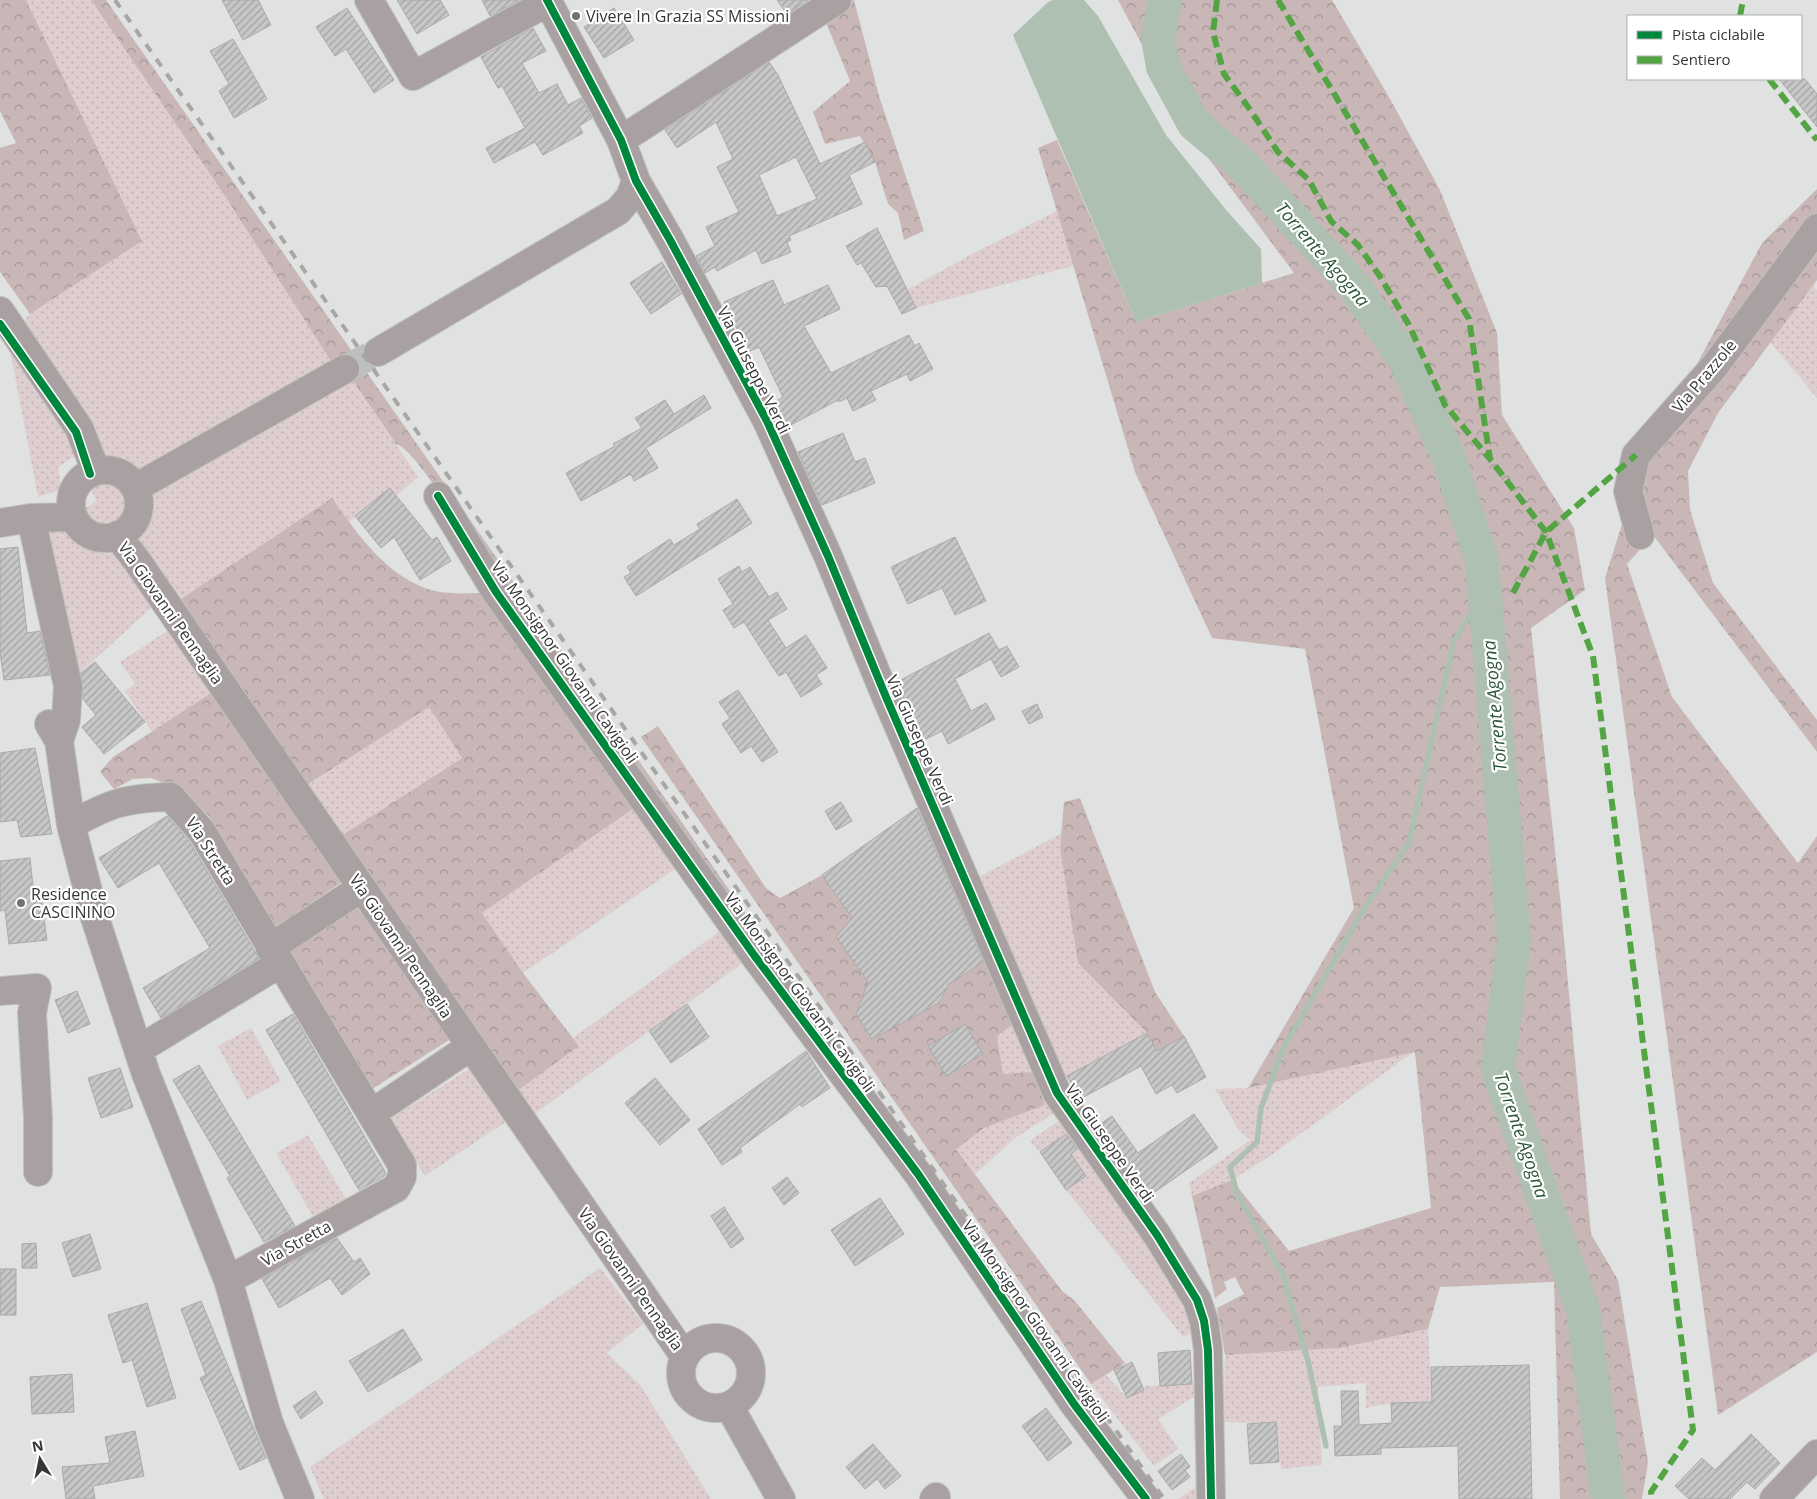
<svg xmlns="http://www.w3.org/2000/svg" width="1817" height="1499" viewBox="0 0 1817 1499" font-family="'Open Sans',sans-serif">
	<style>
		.grass { fill: url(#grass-dots) }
		.forest { fill: url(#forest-crowns); fill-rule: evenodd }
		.water { fill: #adc0b1 }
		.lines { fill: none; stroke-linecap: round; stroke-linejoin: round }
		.stream { stroke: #adc0b1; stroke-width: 5.5 }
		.river { stroke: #adc0b1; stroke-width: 34 }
		.building { fill: url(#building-hatch); stroke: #a9aaa9; fill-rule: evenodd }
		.minor-tunnel { stroke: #bec0bf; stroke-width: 28; stroke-dasharray: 28 14; stroke-linecap: butt }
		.minor-casing { stroke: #bec0bf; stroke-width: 30 }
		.minor { stroke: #a9a1a1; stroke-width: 28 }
		.rail { stroke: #a9a6a6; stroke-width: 4; stroke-dasharray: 9 9; stroke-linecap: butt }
		.quiet { stroke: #53a544; stroke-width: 6; stroke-dasharray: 12 6; stroke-linecap: butt }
		.cycleway-casing { stroke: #fff; stroke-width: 11 }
		.cycleway { stroke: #00873e; stroke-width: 8 }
		.poi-dot { fill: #717271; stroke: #fff; stroke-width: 2 }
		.labels { text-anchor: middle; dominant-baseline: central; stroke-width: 4.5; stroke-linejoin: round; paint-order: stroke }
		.poi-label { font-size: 16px; fill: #353635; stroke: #fff; text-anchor: start }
		.street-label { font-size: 16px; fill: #353635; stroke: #fff }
		.water-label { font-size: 18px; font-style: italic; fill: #2c5637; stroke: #fff }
	</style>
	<defs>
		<pattern id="grass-dots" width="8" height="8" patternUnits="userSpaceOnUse" patternTransform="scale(1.25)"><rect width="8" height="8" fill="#dececf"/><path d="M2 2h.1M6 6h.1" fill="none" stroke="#bfb2b2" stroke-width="1.8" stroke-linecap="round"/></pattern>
		<pattern id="forest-crowns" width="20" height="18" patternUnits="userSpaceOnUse" patternTransform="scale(1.25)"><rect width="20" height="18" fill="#c9b7b8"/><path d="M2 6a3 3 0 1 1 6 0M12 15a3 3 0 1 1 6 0" fill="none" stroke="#a49696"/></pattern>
		<pattern id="building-hatch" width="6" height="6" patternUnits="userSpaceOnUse" patternTransform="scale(1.25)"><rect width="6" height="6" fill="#c6c7c6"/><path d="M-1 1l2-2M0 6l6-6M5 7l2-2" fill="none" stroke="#a2a2a2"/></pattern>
	</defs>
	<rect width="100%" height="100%" fill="#e0e2e1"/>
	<path class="grass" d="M 26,0 L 91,0 L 221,190 L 338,372 L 345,369 L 418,477 L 396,496 L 390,488 L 349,522 L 332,498 L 169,607 L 162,598 L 70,682 L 33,521 L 73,517 L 96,501 L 77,455 L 58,467 L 62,489 L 38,497 L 7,334 L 20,325 L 30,314 L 142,241 Z
		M 1057,211 L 1073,266 L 916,308 L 907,290 L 972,254 Z
		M 1813,285 L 1817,290 L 1817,398 L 1770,342 Z
		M 179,623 L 222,686 L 152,732 L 125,691 L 135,684 L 120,662 Z
		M 429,706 L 462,758 L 330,843 L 296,793 Z
		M 646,800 L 688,860 L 523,973 L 482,913 Z
		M 1062,833 L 1060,847 L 1118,1004 L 1147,1033 L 1063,1078 L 979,877 Z
		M 731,923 L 754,955 L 522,1123 L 516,1115 L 425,1176 L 388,1120 L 480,1062 L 579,1046 L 573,1038 Z
		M 1014,1024 L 1059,1110 L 1015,1138 L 975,1174 L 956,1148 L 984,1128 L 1044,1105 L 1003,1074 L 997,1036 Z
		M 251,1028 L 281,1081 L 247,1100 L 218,1046 Z
		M 1415,1051 L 1270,1156 L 1232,1180 L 1192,1196 L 1189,1183 L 1250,1140 L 1239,1130 L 1215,1089 L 1248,1088 Z
		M 1064,1117 L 1182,1293 L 1195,1332 L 1183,1337 L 1066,1190 L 1086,1176 L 1071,1154 L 1077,1149 L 1066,1134 L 1040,1152 L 1030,1141 Z
		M 308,1135 L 347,1201 L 315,1220 L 276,1153 Z
		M 600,1268 L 643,1324 L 607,1353 L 641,1386 L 711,1499 L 324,1499 L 310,1467 Z
		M 1428,1329 L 1432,1402 L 1391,1403 L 1366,1408 L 1366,1383 L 1318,1387 L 1322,1465 L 1281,1469 L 1276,1423 L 1223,1422 L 1225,1355 L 1340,1348 Z
		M 1106,1375 L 1127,1398 L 1144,1390 L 1145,1386 L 1199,1384 L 1199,1439 L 1194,1438 L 1194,1397 L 1158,1419 L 1178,1449 L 1154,1466 L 1091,1384 Z
		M 1199,1485 L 1199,1499 L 1178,1499 Z"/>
	<path class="forest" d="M 0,0 L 26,0 L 142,241 L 30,314 L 0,272 L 0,148 L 16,143 L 0,111 Z
		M 91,0 L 106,0 L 835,1041 L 830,1041 C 713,878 595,717 480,553 C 467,534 413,447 396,444 L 345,369 L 338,372 L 221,190 Z
		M 843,0 L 854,0 L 879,96 L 924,231 L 904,240 L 898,213 L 888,204 L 875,162 L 860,136 L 825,144 L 813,112 L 850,81 L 823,15 Z
		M 1118,0 L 1332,0 L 1389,97 L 1440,190 L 1497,333 L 1502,415 L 1574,528 L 1585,590 L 1531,628 L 1561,906 L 1591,1234 L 1618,1280 L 1648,1462 L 1642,1499 L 1560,1499 L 1554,1282 L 1440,1287 L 1428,1329 L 1340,1348 L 1225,1355 L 1217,1308 L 1244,1294 L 1235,1277 L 1224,1282 L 1227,1289 L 1215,1298 L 1192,1196 L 1232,1180 L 1289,1251 L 1431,1208 L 1415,1052 L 1248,1088 L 1354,908 L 1305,649 L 1212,638 L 1135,472 L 1038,148 L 1057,140 L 1136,322 L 1294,273 L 1189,132 Z
		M 1817,189 L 1817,280 L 1718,413 L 1688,471 L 1690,510 L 1713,583 L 1817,720 L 1817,752 L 1653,535 L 1627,564 L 1672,697 L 1798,863 L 1817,836 L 1817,1352 L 1718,1415 L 1605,578 L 1633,489 L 1664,435 L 1684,388 L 1762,243 Z
		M 332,498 C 358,535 388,579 435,591 C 454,595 476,593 496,592 L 646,800 L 482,913 L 523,973 L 579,1046 L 506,1099 L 460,1033 L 369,1091 L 281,957 L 352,875 L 272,930 L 209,816 L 176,788 L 151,778 L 133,779 L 114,789 L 100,772 L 113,757 L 222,686 L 169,607 ZM 429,707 L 462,758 L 330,843 L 296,792 Z
		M 658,726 L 766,888 L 780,898 L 822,875 L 852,918 L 837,937 L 868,982 L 856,1014 L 872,1039 L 939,1003 L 949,984 L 992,957 L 1014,1024 L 997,1036 L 1003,1074 L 1033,1072 L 1045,1105 L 984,1128 L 956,1149 L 1062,1291 L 1075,1301 L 1125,1363 L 1091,1384 L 641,737 Z
		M 1080,798 L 1155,992 L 1184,1036 L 1157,1051 L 1147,1033 L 1078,963 L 1060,847 L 1064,802 Z"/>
	<path class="water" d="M 1053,0 L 1084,0 L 1098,16 L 1166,135 L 1227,211 L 1261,249 L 1262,283 L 1136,322 L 1013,35 L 1048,2 Z"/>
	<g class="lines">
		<path class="stream" d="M 1326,1446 L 1308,1361 L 1283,1275 L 1237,1193 L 1230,1167 L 1257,1142 L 1261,1108 L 1283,1049 L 1364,909 L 1409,843 L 1454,641 L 1484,592"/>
		<path class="river" d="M 1165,0 L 1158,38 L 1163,67 L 1194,124 L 1245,167 L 1354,286 L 1404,358 L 1448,456 L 1482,561 L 1514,940 L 1498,1069 L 1583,1310 L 1608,1499"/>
	</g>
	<path class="building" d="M 222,0 L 258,0 L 271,25 L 243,40 Z
		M 397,0 L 440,0 L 449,15 L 417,34 Z
		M 482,0 L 519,0 L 490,16 Z
		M 777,0 L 808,0 L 787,14 Z
		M 347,8 L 394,80 L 374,93 L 346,49 L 335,56 L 316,27 Z
		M 614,8 L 634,40 L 604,58 L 584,27 Z
		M 533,28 L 546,51 L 522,63 L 539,93 L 557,84 L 568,105 L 581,98 L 592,118 L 579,126 L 583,133 L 543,155 L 535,142 L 494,163 L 486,148 L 525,128 L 502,86 L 498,88 L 481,57 Z
		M 233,39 L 267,99 L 234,118 L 219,91 L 229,84 L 210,51 Z
		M 769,62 L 778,75 L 820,164 L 865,142 L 875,162 L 849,175 L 862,204 L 789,236 L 791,240 L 787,242 L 791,252 L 762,264 L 756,250 L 717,271 L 715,267 L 705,273 L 696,256 L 715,246 L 706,227 L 739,212 L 717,167 L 733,159 L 716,122 L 677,148 L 665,130 ZM 796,157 L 817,199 L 777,216 L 759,175 Z
		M 1779,79 L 1805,79 L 1817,94 L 1817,127 Z
		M 877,228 L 916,308 L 902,314 L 887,286 L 876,287 L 861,263 L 857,265 L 846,246 Z
		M 662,262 L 681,294 L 651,314 L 630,283 Z
		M 773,280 L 784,305 L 828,285 L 840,309 L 804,326 L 831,373 L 909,335 L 915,346 L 919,343 L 933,369 L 910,381 L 907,374 L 871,391 L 876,400 L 853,411 L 847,398 L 839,402 L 838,400 L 787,427 L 775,402 L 783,397 L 759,347 L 748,352 L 724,302 Z
		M 704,395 L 711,408 L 646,448 L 658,468 L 634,481 L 631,474 L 581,501 L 566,473 L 615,446 L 613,444 L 642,428 L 635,418 L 665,400 L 674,414 Z
		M 843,433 L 855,462 L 865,458 L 875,483 L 822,505 L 798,452 Z
		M 390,488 L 432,540 L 437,537 L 451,561 L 420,580 L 394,537 L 381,548 L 355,516 Z
		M 737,499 L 752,523 L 636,596 L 624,577 L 631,573 L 627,567 L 670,539 L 674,545 L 700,529 L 697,524 Z
		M 955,537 L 986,601 L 955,615 L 942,588 L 908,604 L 891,567 Z
		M 18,547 L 27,633 L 40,631 L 50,675 L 4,680 L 0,652 L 0,549 Z
		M 739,566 L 742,572 L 750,567 L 769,597 L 777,592 L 787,609 L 768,620 L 786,648 L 806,635 L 827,668 L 816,675 L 822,684 L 801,697 L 786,672 L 779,676 L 774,669 L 744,622 L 734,628 L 723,610 L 733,604 L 718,579 Z
		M 989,633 L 999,650 L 1007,646 L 1019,667 L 1001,677 L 991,659 L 955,679 L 971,711 L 986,703 L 995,719 L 948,744 L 942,731 L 922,741 L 897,682 Z
		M 95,662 L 145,722 L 104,754 L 82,727 L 96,715 L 83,699 L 81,673 Z
		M 738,690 L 778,752 L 762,762 L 751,746 L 741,753 L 722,724 L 730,718 L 719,702 Z
		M 1037,704 L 1043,717 L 1029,724 L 1022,711 Z
		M 35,748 L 52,834 L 21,837 L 17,820 L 0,822 L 0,753 Z
		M 841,802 L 852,821 L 836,830 L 825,811 Z
		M 917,808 L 984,962 L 949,984 L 939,1003 L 872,1039 L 856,1014 L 868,982 L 836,937 L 852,918 L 822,875 Z
		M 167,816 L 189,841 L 259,958 L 161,1018 L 143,988 L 210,948 L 159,863 L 118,888 L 99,858 Z
		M 30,858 L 34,896 L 41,896 L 47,940 L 9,944 L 5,910 L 0,911 L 0,861 Z
		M 77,991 L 90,1024 L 68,1033 L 55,1000 Z
		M 687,1004 L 709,1037 L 671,1063 L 649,1031 Z
		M 293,1014 L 386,1173 L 384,1176 L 359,1190 L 266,1030 Z
		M 965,1024 L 983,1054 L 946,1076 L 928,1046 Z
		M 1147,1033 L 1157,1051 L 1184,1036 L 1206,1077 L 1177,1093 L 1172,1085 L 1156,1094 L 1141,1066 L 1080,1099 L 1067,1076 Z
		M 806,1051 L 830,1088 L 802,1107 L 800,1104 L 740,1148 L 742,1152 L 722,1165 L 698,1129 Z
		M 199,1065 L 295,1226 L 264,1242 L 227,1178 L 230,1176 L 173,1080 Z
		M 120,1068 L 133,1107 L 101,1118 L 88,1078 Z
		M 655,1078 L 690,1120 L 660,1145 L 625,1103 Z
		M 1194,1114 L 1218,1148 L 1149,1196 L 1099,1125 L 1112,1116 L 1138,1153 Z
		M 1066,1134 L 1077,1149 L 1071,1154 L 1086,1176 L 1066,1190 L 1040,1152 Z
		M 787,1177 L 799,1193 L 784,1205 L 772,1188 Z
		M 880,1198 L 904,1234 L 855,1266 L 831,1230 Z
		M 724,1207 L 744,1239 L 731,1248 L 711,1216 Z
		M 90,1234 L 101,1269 L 73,1277 L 62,1243 Z
		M 337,1238 L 354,1262 L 360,1258 L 370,1274 L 342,1295 L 330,1278 L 279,1308 L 262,1279 Z
		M 36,1243 L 37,1268 L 22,1268 L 22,1244 Z
		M 0,1269 L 16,1269 L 16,1315 L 0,1315 Z
		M 201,1301 L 266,1458 L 240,1470 L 200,1378 L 206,1375 L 181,1309 Z
		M 147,1303 L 176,1398 L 147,1407 L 132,1360 L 123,1363 L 108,1315 Z
		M 403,1329 L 422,1360 L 368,1392 L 349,1361 Z
		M 1190,1350 L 1192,1384 L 1160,1386 L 1158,1353 Z
		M 1132,1362 L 1144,1390 L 1127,1398 L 1114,1370 Z
		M 1529,1365 L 1532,1499 L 1459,1499 L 1458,1446 L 1381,1448 L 1381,1454 L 1335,1456 L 1334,1426 L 1342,1426 L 1341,1391 L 1358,1391 L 1359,1425 L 1392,1423 L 1391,1403 L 1432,1402 L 1431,1367 Z
		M 72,1374 L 74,1412 L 32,1414 L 30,1377 Z
		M 315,1391 L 323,1403 L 301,1419 L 293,1406 Z
		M 1046,1408 L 1072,1443 L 1048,1461 L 1022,1426 Z
		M 1276,1422 L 1279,1462 L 1250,1464 L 1247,1424 Z
		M 135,1431 L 144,1476 L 93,1486 L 95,1499 L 66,1499 L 62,1467 L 110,1463 L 105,1437 Z
		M 1751,1434 L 1780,1463 L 1755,1489 L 1747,1482 L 1730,1499 L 1689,1499 L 1675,1486 L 1702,1458 L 1715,1470 Z
		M 873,1444 L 901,1476 L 885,1489 L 877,1479 L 865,1489 L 846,1467 Z
		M 1181,1454 L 1190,1467 L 1185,1470 L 1190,1477 L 1172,1490 L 1158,1471 Z"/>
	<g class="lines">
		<path class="minor-tunnel" d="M 345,369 L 378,352"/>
		<g class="minor-casing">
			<path id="minor" d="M 369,0 L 413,76 L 548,2
				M 547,0 L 621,140 L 636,181 L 670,240 L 767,421 L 828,556 L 886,697 L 1057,1093 L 1157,1235 L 1197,1300 L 1204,1321 L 1208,1350 L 1211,1499
				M 621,140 L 837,0
				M 0,311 L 79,428 L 96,471
				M 378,352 L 618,211 L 630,197 L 636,181
				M71 504a34 34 0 1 1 68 0a34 34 0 1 1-68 0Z
				M 135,488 L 345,369
				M 438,496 L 496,592 L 754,955 L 918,1174 L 1074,1404 L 1146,1499
				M 31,518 L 68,686 L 66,720 L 59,741
				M 0,523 L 31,518 L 73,517
				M 117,535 L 137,561 L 685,1357
				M 1640,535 L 1628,491 L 1636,455 L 1714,367 L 1817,228
				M 49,724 L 59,741 L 71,825 L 95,918 L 146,1074 L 228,1280 L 269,1423 L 300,1499
				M 71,825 C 110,803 126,798 171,797 L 202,832 L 402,1165 L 402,1177 L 396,1188 L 228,1280
				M 270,948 L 361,888
				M 0,991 L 37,988 L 32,1013 L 38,1118 L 38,1172
				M 138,1050 L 279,964
				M 372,1113 L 470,1047
				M681 1373a35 35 0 1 1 70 0a35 35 0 1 1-70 0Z
				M 729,1406 L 781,1499
				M 934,1499 L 936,1497
				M 1774,1499 L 1817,1454"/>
		</g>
		<use href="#minor" class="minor"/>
		<path class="rail" d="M 115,0 L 1164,1499"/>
		<path class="quiet" d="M 1217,0 L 1213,32 L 1224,74 L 1251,111 L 1278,152 L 1309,180 L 1331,221 L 1358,245 L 1379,275 L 1409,325 L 1445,405 L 1490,459
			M 1278,0 L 1469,319 L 1490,459 L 1546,532 L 1593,656 L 1693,1430 L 1651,1492 L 1652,1499
			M 1740,16 L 1743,0
			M 1769,79 L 1817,140
			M 1513,593 L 1546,532 L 1636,455"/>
		<g class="cycleway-casing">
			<path id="cycleway" d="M 547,0 L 621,140 L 636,181 L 670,240 L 767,421 L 828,556 L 886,697 L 1057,1093 L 1157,1235 L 1197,1300 L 1204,1321 L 1208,1350 L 1211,1499
				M 0,324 L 76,432 L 90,474
				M 438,496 L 496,592 L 754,955 L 918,1174 L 1074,1404 L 1146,1499"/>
		</g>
		<use href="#cycleway" class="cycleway"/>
	</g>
	<g class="poi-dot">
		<circle cx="576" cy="16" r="5"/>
		<circle cx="21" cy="903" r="5"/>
	</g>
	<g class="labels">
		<g class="poi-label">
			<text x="586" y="16">Vivere In Grazia SS Missioni</text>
			<text x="31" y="894">Residence<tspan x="31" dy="18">CASCININO</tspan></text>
		</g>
		<g class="street-label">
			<text transform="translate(754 370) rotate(63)">Via Giuseppe Verdi</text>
			<text transform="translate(1704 376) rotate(-50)">Via Prazzole</text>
			<text transform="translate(171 613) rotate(55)">Via Giovanni Pennaglia</text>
			<text transform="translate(565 662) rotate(55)">Via Monsignor Giovanni Cavigioli</text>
			<text transform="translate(920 740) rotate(66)">Via Giuseppe Verdi</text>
			<text transform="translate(211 851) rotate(57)">Via Stretta</text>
			<text transform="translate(401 946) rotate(56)">Via Giovanni Pennaglia</text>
			<text transform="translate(800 992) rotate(54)">Via Monsignor Giovanni Cavigioli</text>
			<text transform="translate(1110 1143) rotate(55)">Via Giuseppe Verdi</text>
			<text transform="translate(296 1243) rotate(-29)">Via Stretta</text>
			<text transform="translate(631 1279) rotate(55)">Via Giovanni Pennaglia</text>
			<text transform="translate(1036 1321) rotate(55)">Via Monsignor Giovanni Cavigioli</text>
		</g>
		<g class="water-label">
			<text transform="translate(1323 254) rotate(49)">Torrente Agogna</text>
			<text transform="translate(1494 706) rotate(-95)">Torrente Agogna</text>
			<text transform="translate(1522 1135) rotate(71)">Torrente Agogna</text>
		</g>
	</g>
	<rect x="1627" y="15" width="175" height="65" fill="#ffffff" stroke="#aeafae"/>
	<rect x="1637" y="31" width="25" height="8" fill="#00873e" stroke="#aeafae"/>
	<text x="1672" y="40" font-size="15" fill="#353635">Pista ciclabile</text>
	<rect x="1637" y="56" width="25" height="8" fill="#53a544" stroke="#aeafae"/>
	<text x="1672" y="65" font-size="15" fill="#353635">Sentiero</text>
	<g transform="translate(40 1459) rotate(350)" stroke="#ffffff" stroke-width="4" paint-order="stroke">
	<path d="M0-4L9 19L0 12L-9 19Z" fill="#353635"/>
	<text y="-8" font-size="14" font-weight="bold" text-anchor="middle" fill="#353635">N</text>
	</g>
</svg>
